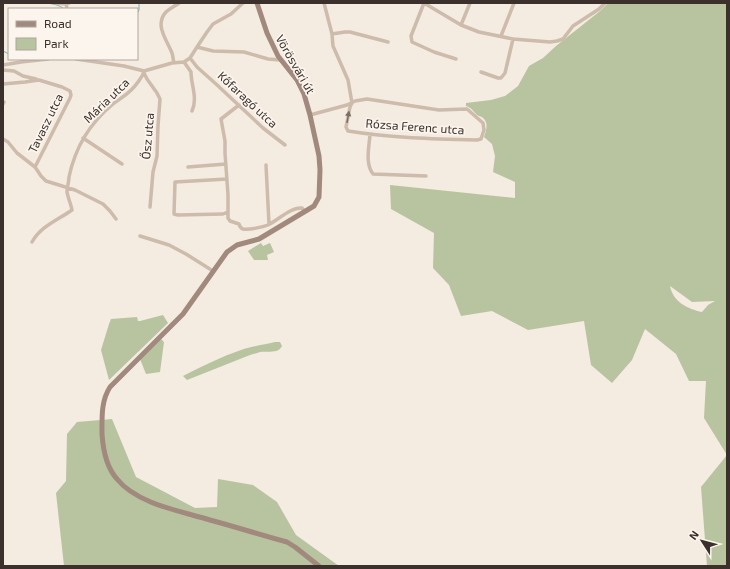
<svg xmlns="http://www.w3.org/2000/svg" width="730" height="569" viewBox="0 0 730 569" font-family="'Exo 2',sans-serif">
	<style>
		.green { fill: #b8c4a0; fill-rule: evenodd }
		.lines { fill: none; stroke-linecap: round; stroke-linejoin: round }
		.stream { stroke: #7fb0b2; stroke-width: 1 }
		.street { stroke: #cdbbac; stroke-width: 3.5 }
		.secondary { stroke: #a18a7d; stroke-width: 5 }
		.oneway { fill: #7d6f65 }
		.labels { text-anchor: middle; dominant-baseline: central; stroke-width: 3.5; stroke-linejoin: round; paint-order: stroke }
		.street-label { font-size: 12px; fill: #3b302b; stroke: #fbf5ee }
	</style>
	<rect width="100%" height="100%" fill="#f4ebe1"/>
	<path class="green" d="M 608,3 L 727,3 L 727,566 L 707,566 L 701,487 L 727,455 L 704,418 L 706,381 L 689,381 L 676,354 L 645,329 L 632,360 L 612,383 L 591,365 L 584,321 L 528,330 L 492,311 L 461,316 L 449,285 L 433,268 L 434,233 L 391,209 L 390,185 L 515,198 L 515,182 L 493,172 L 495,156 L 492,144 L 484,137 C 486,131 489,123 483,118 C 481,116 478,116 477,115 C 473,111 472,108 466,106 L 466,103 L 491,100 L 505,96 L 518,86 L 529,66 L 543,58 L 556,46 L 600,11 ZM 670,286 L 692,302 L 715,301 L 708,305 L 702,312 C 688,309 673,302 670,286 Z
		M 261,243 L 263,246 L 270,243 L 274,252 L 267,255 L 268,260 L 254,260 L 248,251 Z
		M 163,315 L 168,323 L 109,380 L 101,350 L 109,324 L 111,319 L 137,317 L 138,321 L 140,321 Z
		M 161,339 L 164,342 L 160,372 L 146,374 L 140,359 Z
		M 275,342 L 280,342 L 282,346 C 278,354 268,351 260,352 C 257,353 254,354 250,355 L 187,380 L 183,376 C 202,366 221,357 241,350 C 252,346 264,345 275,342 Z
		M 112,419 L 136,477 L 195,508 L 217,507 L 218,479 L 253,485 L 277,502 L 296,535 L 339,566 L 64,566 L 56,493 L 66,481 L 67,434 L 77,422 Z"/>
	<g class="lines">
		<path class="stream" d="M 47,3 C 53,4 60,5 64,9
			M 137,14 L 139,10 L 139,3
			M 3,51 L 9,54"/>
		<path class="street" d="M 56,3 L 66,4 L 69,3
			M 66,3 L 67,9
			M 461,25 L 470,3
			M 332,34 L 345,32 L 350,32 L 388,42
			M 501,36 L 514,3
			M 197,47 L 213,51 L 244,52 L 268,59 L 280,60
			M 190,58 L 197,67 L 216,84 L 263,128 L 285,145
			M 76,59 L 124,66 L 144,71 L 172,63 L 184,62 L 190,58 L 197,47 L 207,32 L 213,24 L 231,14 L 243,3
			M 456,59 L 434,52 L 412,42 L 411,36 L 424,3 L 461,25 L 479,32 L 513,39 L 550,42 L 557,41 L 563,39 L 573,26 L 599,9 L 605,3
			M 184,62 L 191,72
			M 174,63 C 173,59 173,56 172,53 C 167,40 154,25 166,12 C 170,8 175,6 179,3
			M 3,65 L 21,62 L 48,59
			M 3,70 L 14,71 L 23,76 L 36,79
			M 191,72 C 191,85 198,98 192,111
			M 481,72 L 498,78 L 501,78 L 505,73 L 513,39
			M 144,73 L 147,79 L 157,93 L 160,99 L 158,126 L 157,156 L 153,172 L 150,207
			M 3,84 L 25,82 L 39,80 L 62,87 L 70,91 L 71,95 L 70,98 L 35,167
			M 3,104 L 4,102
			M 239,105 L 221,119 L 225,141 L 225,153 L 228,195 L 228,218 L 230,221 L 239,224 C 240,227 240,228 243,229 C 249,230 263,227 268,225 C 278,220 291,207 302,208 L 305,212
			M 310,115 L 347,105 L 355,101 L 367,99 L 439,110 L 467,109 L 483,123 L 484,130 L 481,139 L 477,140 C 434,139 391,138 348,131 L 346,127 L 350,107 L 352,103 L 348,80 L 333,46 L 332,34 L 324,3
			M 370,135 C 369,147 365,164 373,174 L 426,176
			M 83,138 L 122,164
			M 3,139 L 8,142 L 17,153 L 35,167 L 41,176 L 46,181 L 75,190 L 103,204 L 110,211 L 116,219
			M 266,165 L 269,224
			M 188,167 L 226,164
			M 227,179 L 175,182 L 174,214 L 178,215 L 223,214 L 228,212
			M 140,236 L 169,245 L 186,254 L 213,271
			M 32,242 C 41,226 58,220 72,210 C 71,204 68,198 67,192 C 67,187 69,182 69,177 C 75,148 90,123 113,104 C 123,96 130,94 138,82 C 141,78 143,76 144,71"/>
		<path class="secondary" d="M 257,3 L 267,33 L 278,56 L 297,80 L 304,94 L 310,115 L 319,156 L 320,170 L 319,197 L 314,206 L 259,239 L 237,245 L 227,252 L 183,314 L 110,387 C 101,401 102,417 102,434 C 103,449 106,467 117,479 C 137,504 181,511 210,520 C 236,527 261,535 287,542 L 295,547 L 319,566"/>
	</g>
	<defs><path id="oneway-solid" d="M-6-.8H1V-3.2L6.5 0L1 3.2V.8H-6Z"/></defs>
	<use class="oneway" href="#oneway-solid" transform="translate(348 117) rotate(-80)"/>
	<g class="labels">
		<g class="street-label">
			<text transform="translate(296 64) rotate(60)">Vörösvári út</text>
			<text transform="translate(248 99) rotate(43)">Kőfaragó utca</text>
			<text transform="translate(106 100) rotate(-44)">Mária utca</text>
			<text transform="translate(45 123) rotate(-64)">Tavasz utca</text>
			<text transform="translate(415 126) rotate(4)">Rózsa Ferenc utca</text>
			<text transform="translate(147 136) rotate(-85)">Ősz utca</text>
		</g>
	</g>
	<rect width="730" height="569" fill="none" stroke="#3b302b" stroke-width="8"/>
	<rect x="8" y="8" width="130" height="52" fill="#fbf5ee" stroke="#aea6a0"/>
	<rect x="16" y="21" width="20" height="6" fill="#a18a7d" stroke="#aea6a0"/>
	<text x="44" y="28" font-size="12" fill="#3b302b">Road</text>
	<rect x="16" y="38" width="20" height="12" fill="#b8c4a0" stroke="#aea6a0"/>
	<text x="44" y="48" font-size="12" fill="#3b302b">Park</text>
	<g transform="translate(702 541) rotate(306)" stroke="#fbf5ee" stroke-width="3" paint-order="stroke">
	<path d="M0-3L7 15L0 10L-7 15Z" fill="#3b302b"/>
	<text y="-6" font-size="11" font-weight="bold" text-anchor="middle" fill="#3b302b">N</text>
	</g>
</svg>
